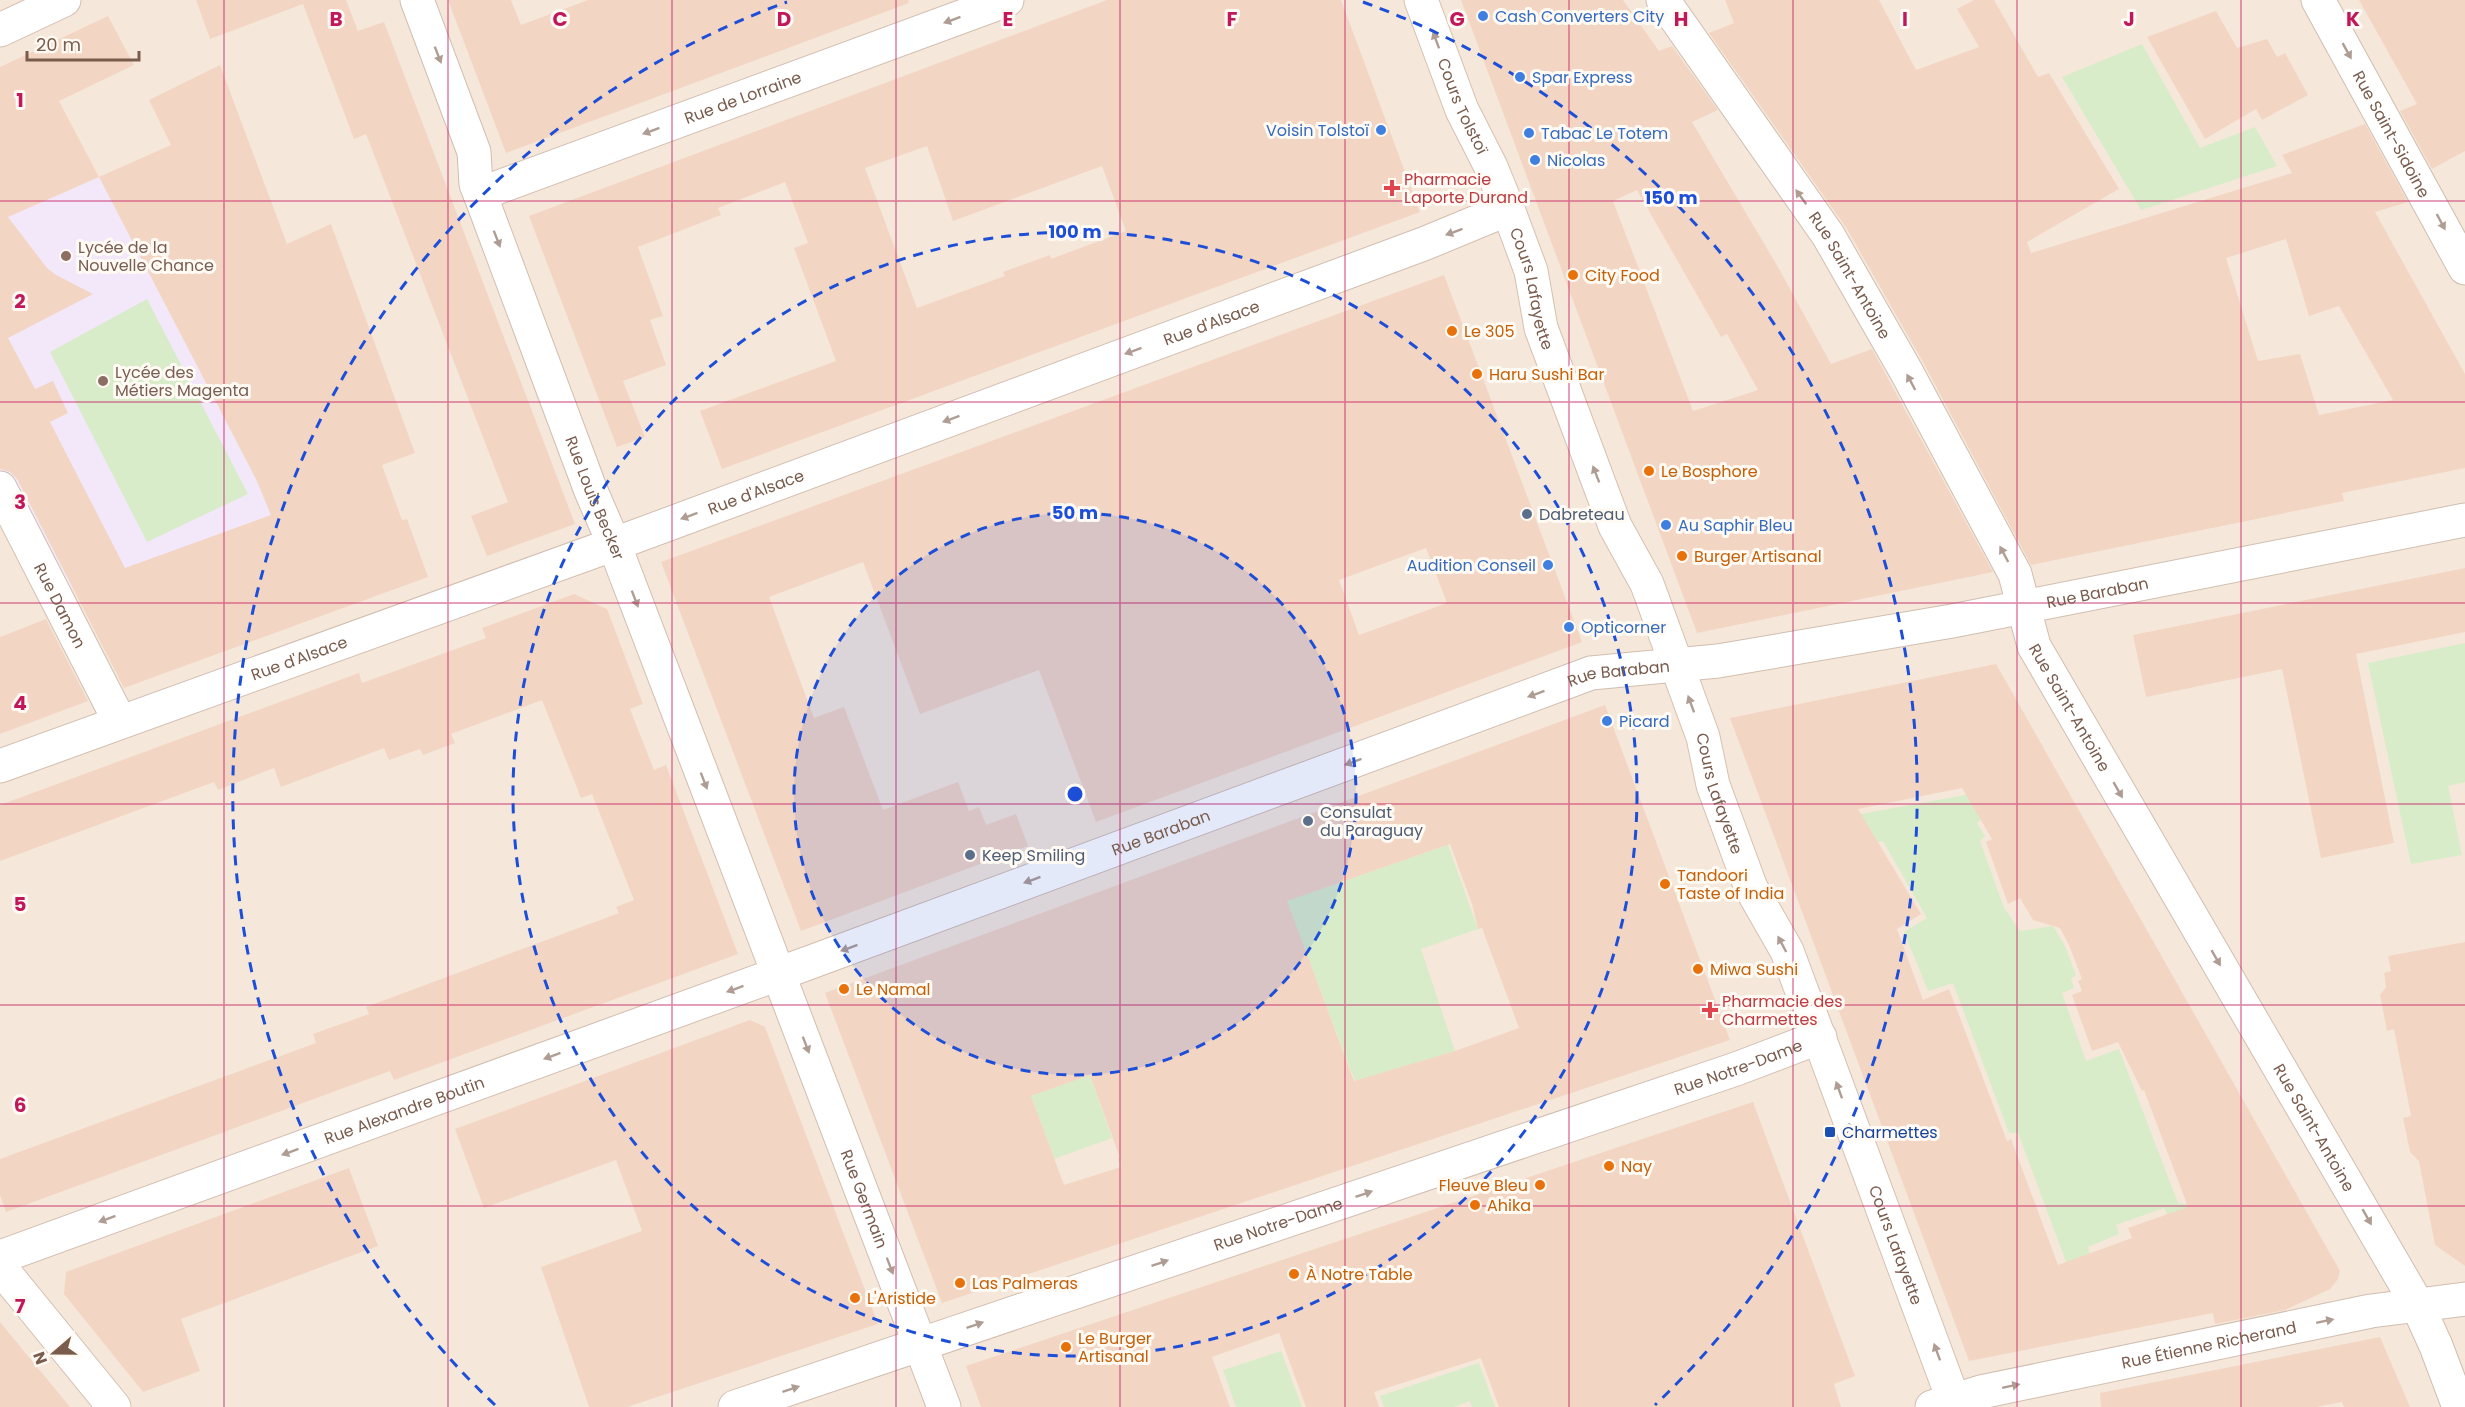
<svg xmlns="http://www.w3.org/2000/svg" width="2465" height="1407" viewBox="0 0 2465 1407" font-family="Poppins,sans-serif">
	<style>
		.residential { fill: #f5e8da }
		.education { fill: #f3e8fa }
		.green { fill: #d8ecc9 }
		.building { fill: #f3d5c3; fill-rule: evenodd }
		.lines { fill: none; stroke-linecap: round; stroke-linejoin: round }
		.street-casing { stroke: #d1beb0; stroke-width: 35 }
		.secondary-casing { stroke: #d6c0b0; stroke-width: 35 }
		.street { stroke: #fff; stroke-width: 33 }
		.secondary { stroke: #fff; stroke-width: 33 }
		.oneway { fill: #af9d94 }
		.grid { fill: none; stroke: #c2185b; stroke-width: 1.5; stroke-opacity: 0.55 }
		.ring { fill: none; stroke: #1d4ed8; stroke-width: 3; stroke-dasharray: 10 8 }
		.shop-dot { fill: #3f7fe0; stroke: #fffaf3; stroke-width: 2 }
		.health-dot { fill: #e0444e; stroke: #fffaf3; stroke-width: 2 }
		.education-dot { fill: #8d6e63; stroke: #fffaf3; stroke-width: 2 }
		.food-dot { fill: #e8710a; stroke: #fffaf3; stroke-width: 2 }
		.service-dot { fill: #5c6f8a; stroke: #fffaf3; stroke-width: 2 }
		.transit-dot { fill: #1a4fb4; stroke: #fffaf3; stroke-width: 2 }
		.labels { text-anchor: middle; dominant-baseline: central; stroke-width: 6; stroke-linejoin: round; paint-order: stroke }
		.shop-label { font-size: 16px; fill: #366cbe; stroke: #fffaf3; text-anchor: start }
		.street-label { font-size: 16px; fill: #7a5c4d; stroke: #fffaf3 }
		.health-label { font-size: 16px; fill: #be3a42; stroke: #fffaf3; text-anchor: start }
		.education-label { font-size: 16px; fill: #785e54; stroke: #fffaf3; text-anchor: start }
		.food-label { font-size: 16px; fill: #c56008; stroke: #fffaf3; text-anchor: start }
		.service-label { font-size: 16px; fill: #4e5e75; stroke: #fffaf3; text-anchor: start }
		.transit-label { font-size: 16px; fill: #164399; stroke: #fffaf3; text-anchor: start }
		.grid-label { font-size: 20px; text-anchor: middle; font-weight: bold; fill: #c2185b; stroke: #fffaf3; stroke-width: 6; stroke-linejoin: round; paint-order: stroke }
		.centre { fill: #1d4ed8; stroke: #fffaf3; stroke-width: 3 }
		.ring-label { font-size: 18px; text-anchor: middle; font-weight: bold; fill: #1d4ed8; stroke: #fffaf3; stroke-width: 6; stroke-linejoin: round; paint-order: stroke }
	</style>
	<rect width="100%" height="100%" fill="#fdf6ec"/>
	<path class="residential" d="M 0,0 L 2465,0 L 2465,1407 L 0,1407 Z"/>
	<path class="education" d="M 0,111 L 46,200 L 99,177 L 256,479 L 271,515 L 63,592 L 0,470 Z"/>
	<path class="green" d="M 2142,44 L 2200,148 L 2255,127 L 2277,166 L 2141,210 L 2062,77 Z
		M 147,299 L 248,494 L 147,542 L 50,352 Z
		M 2465,643 L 2465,782 L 2448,786 L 2462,855 L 2411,864 L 2368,663 Z
		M 1976,793 L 1988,814 L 1977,823 L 1985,836 L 1980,841 L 2004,908 L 2020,931 L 2053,926 L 2065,946 L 2076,975 L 2071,979 L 2074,988 L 2062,993 L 2086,1061 L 2119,1049 L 2178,1203 L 2192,1205 L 2174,1228 L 2164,1208 L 2116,1225 L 2119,1234 L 2088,1247 L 2092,1262 L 2069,1270 L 2018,1133 L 2009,1133 L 1953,983 L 1928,991 L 1904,932 L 1927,918 L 1883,841 L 1863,846 L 1850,816 Z
		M 1448,845 L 1478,929 L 1421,949 L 1455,1051 L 1355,1081 L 1286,901 Z
		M 1090,1075 L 1112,1138 L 1054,1159 L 1031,1096 Z
		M 1281,1351 L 1302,1407 L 1236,1407 L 1223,1370 Z
		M 1479,1363 L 1495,1407 L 1472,1407 L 1470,1401 L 1454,1407 L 1384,1407 L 1380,1396 Z"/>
	<path class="building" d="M 196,0 L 346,0 L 358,31 L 384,22 L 575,524 L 487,556 L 471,516 L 508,502 L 366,134 L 354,139 L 303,4 L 210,39 Z
		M 448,0 L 511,0 L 521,25 L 588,0 L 908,0 L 909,3 L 506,153 Z
		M 1107,0 L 1341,0 L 1420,212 L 722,469 L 700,411 L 836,361 L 794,248 L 808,243 L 785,182 L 718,208 L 721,215 L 638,247 L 663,316 L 650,320 L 666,365 L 623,381 L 645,437 L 617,447 L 529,216 ZM 927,146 L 953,221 L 1102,166 L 1126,231 L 1051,259 L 1050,255 L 1003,272 L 1005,276 L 917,308 L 865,168 Z
		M 1461,0 L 1623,0 L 1659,51 L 1672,46 L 1718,110 L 1692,122 L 1778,267 L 1831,364 L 1872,349 L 1993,572 L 1697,633 ZM 1637,190 L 1721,337 L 1727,334 L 1758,390 L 1693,411 L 1613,201 Z
		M 1725,0 L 1879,0 L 1916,70 L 1979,47 L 1957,9 L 1974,0 L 1994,0 L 2038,77 L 2049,73 L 2119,189 L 2027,242 L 2031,253 L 2292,173 L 2282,155 L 2365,124 L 2408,202 L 2375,212 L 2465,374 L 2465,468 L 2342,493 L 2344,501 L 2031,565 L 1923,362 L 1847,229 L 1709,33 L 1734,23 ZM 2286,239 L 2309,316 L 2339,306 L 2393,400 L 2319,415 L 2300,354 L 2258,361 L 2226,258 Z
		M 2359,0 L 2465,0 L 2465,151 L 2432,169 L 2400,111 L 2417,104 Z
		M 2216,11 L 2237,48 L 2267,39 L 2277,57 L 2285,53 L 2308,95 L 2262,120 L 2256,109 L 2205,139 L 2147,37 Z
		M 108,16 L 134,65 L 59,101 L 99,177 L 171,145 L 149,100 L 220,65 L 287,244 L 331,224 L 415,453 L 382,465 L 402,520 L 407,519 L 428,577 L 124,688 L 17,479 L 10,472 L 0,469 L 0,67 ZM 99,177 L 256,479 L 271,515 L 125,568 L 50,422 L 68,413 L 53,381 L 35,389 L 8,338 L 93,294 L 56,275 L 47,268 L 8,217 Z
		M 1444,275 L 1582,642 L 1096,822 L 1039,670 L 920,714 L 863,562 L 769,597 L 814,718 L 844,707 L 883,810 L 958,782 L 969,811 L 979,807 L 986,825 L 1016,814 L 1028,846 L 801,931 L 661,562 ZM 1426,548 L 1447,603 L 1359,635 L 1339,580 Z
		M 2465,568 L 2465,632 L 2356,654 L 2394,843 L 2321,858 L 2282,669 L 2146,697 L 2133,635 Z
		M 574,594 L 607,609 L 643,704 L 630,709 L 654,770 L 666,765 L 738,954 L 394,1080 L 390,1071 L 6,1212 L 0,1195 L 0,1159 L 316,1043 L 313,1034 L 369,1014 L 366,1007 L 619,913 L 616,907 L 634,900 L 592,794 L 581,798 L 542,700 L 451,734 L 455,743 L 423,755 L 420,749 L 389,760 L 384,748 L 281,787 L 274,768 L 218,790 L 214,782 L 0,861 L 0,805 L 359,673 L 362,683 L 486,638 L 482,628 Z
		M 46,619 L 88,701 L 0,734 L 0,637 Z
		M 1996,664 L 2340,1271 L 2338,1279 L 2330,1289 L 2285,1310 L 2215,1324 L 2213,1313 L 1969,1361 L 1730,718 ZM 1962,788 L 1992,839 L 1986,842 L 2008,904 L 2020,898 L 2033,920 L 2060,928 L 2069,945 L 2082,979 L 2078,981 L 2082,991 L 2072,995 L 2092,1051 L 2118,1042 L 2142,1091 L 2144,1090 L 2188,1207 L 2128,1228 L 2132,1238 L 2058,1265 L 2011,1139 L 2007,1141 L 1949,989 L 1923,1000 L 1897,929 L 1921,914 L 1858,809 Z
		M 1605,705 L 1730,1040 L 942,1303 L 825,993 ZM 1450,844 L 1472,904 L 1478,929 L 1482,928 L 1519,1028 L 1455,1051 L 1354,1081 L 1287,901 ZM 1090,1075 L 1120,1158 L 1118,1158 L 1121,1167 L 1064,1185 L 1031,1096 Z
		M 2465,942 L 2465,1266 L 2435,1245 L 2419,1161 L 2410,1152 L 2403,1118 L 2411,1116 L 2394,1029 L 2387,1031 L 2380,995 L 2386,987 L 2384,973 L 2391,971 L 2388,956 Z
		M 750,1020 L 765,1027 L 878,1324 L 627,1407 L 589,1407 L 541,1267 L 642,1231 L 616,1160 L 484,1208 L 455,1129 Z
		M 1753,1102 L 1855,1376 L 1834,1384 L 1841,1407 L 1499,1407 L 1481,1358 L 1374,1392 L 1379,1407 L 1306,1407 L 1279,1333 L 1212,1357 L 1230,1407 L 981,1407 L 966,1366 Z
		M 349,1168 L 378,1246 L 181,1319 L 200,1371 L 143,1392 L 64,1294 L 66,1272 Z
		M 0,1322 L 70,1407 L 0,1407 Z
		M 2380,1337 L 2410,1407 L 2344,1407 L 2342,1402 L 2316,1407 L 2101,1407 L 2100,1393 Z"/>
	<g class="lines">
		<g class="street-casing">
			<g id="street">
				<path id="s1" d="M 417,0 L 474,152 L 476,184 L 480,194 L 591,491 L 614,544 L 944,1407"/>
				<path id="s2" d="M 1663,0 L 1828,235 L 1906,371 L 2015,574 L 2034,646 L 2417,1304 L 2436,1346 L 2459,1407"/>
				<path id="s3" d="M 2318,0 L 2465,268"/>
				<path d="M 0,30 L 64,0"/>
				<path id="s4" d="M 480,194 L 1007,0"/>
				<path id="s5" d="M 0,488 L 120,722"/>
				<path id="s6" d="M 0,766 L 631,538 L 1426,243 L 1508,209"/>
				<path id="s7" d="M 0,1257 L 811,962 L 1591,673 L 1718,661 L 1952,621 L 2465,520"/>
				<path id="s8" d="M 735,1407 L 1736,1069 L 1820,1037"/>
				<path id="s9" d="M 1932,1407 L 1981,1392 L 2371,1311 L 2465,1299"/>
			</g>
		</g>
		<g class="secondary-casing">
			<g id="secondary">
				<path id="s10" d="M 1421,0 L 1462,110 L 1491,167 L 1508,209 L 1531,271 L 1541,328 L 1615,526 L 1647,584 L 1703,737 L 1713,785 L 1751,888 L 1787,951 L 1956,1407"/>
				<path d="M 0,1267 L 114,1407"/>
			</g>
		</g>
		<use href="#street" class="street"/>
		<use href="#secondary" class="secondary"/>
	</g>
	<defs><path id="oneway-solid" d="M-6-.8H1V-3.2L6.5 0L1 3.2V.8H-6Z" transform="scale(1.5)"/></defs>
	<g class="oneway">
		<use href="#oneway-solid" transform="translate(952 20) rotate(160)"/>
		<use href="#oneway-solid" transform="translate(1436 40) rotate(-110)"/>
		<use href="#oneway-solid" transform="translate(2347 51) rotate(61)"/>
		<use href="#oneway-solid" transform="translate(438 55) rotate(69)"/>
		<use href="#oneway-solid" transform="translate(651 131) rotate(160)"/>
		<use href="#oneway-solid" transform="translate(1801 197) rotate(-126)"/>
		<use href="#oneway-solid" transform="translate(2441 222) rotate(62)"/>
		<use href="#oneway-solid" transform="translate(1454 232) rotate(160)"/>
		<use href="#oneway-solid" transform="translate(497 239) rotate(69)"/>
		<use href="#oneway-solid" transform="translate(1133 351) rotate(160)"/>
		<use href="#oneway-solid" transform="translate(1911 382) rotate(-118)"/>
		<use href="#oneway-solid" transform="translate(951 419) rotate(160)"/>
		<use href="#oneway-solid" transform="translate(1596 474) rotate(-111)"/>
		<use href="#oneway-solid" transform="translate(689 516) rotate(160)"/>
		<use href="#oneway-solid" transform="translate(2004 554) rotate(-118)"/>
		<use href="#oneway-solid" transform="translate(635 599) rotate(69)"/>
		<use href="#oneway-solid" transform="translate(1536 694) rotate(160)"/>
		<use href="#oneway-solid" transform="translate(1691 704) rotate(-110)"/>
		<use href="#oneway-solid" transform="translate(1353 762) rotate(160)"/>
		<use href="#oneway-solid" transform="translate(704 781) rotate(69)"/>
		<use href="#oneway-solid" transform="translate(2118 790) rotate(60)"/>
		<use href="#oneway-solid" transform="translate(1032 880) rotate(160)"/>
		<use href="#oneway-solid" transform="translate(1782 944) rotate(-118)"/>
		<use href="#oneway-solid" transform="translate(849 948) rotate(160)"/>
		<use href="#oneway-solid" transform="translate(2216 958) rotate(60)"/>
		<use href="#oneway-solid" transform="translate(735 989) rotate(160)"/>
		<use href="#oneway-solid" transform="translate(806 1045) rotate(69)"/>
		<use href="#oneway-solid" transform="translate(552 1056) rotate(160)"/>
		<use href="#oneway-solid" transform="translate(1839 1090) rotate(-110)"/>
		<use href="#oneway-solid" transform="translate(290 1152) rotate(160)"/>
		<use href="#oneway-solid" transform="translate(1364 1194) rotate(-19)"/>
		<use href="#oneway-solid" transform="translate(2367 1217) rotate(60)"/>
		<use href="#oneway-solid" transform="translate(107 1219) rotate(160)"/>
		<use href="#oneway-solid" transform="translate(1160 1263) rotate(-19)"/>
		<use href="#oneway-solid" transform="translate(890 1266) rotate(69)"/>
		<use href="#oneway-solid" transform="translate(2325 1321) rotate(-12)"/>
		<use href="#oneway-solid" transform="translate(975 1325) rotate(-19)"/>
		<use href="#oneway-solid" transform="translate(1937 1352) rotate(-110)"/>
		<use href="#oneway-solid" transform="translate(2011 1386) rotate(-12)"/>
		<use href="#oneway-solid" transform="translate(791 1389) rotate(-18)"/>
	</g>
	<path class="grid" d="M 224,0 L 224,1407M 448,0 L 448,1407M 672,0 L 672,1407M 896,0 L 896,1407M 1120,0 L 1120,1407M 1345,0 L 1345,1407M 1569,0 L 1569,1407M 1793,0 L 1793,1407M 2017,0 L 2017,1407M 2241,0 L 2241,1407M 0,201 L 2465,201M 0,402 L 2465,402M 0,603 L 2465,603M 0,804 L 2465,804M 0,1005 L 2465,1005M 0,1206 L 2465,1206"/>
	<circle cx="1075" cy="794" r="281" fill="#1d4ed8" fill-opacity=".12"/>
	<g class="ring">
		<circle cx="1075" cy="794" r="281"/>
		<circle cx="1075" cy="794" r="562"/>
		<path d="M495 1405A843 843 0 0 1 787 2M1363 2A843 843 0 0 1 1655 1405"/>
	</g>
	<g class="shop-dot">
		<circle cx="1483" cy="16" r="6"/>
		<circle cx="1520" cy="77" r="6"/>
		<circle cx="1381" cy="130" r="6"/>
		<circle cx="1529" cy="133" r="6"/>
		<circle cx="1535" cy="160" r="6"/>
		<circle cx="1666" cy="525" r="6"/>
		<circle cx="1548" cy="565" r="6"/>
		<circle cx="1569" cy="627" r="6"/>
		<circle cx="1607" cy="721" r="6"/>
	</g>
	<g class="health-dot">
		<path d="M1389 179h6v6h6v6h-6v6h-6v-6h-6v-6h6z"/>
		<path d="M1707 1001h6v6h6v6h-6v6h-6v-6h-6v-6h6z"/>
	</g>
	<g class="education-dot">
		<circle cx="66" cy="256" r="6"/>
		<circle cx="103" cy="381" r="6"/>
	</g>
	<g class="food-dot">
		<circle cx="1573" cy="275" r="6"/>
		<circle cx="1452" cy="331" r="6"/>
		<circle cx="1477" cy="374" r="6"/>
		<circle cx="1649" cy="471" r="6"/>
		<circle cx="1682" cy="556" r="6"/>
		<circle cx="1665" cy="884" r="6"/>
		<circle cx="1698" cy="969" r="6"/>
		<circle cx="844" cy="989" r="6"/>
		<circle cx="1609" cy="1166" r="6"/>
		<circle cx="1540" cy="1185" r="6"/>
		<circle cx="1475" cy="1205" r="6"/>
		<circle cx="1294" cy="1274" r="6"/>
		<circle cx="960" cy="1283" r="6"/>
		<circle cx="855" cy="1298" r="6"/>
		<circle cx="1066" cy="1347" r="6"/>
	</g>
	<g class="service-dot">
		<circle cx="1527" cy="514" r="6"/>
		<circle cx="1308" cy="821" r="6"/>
		<circle cx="970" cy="855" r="6"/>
	</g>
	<rect class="transit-dot" x="1824" y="1126" width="12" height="12" rx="3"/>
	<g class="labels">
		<g class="shop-label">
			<text x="1495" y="16">Cash Converters City</text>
			<text x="1532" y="77">Spar Express</text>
			<text x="1369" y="130" text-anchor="end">Voisin Tolstoï</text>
			<text x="1541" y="133">Tabac Le Totem</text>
			<text x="1547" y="160">Nicolas</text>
			<text x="1678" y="525">Au Saphir Bleu</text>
			<text x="1536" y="565" text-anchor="end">Audition Conseil</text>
			<text x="1581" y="627">Opticorner</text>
			<text x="1619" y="721">Picard</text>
		</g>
		<g class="street-label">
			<text stroke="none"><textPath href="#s4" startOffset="280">Rue de Lorraine</textPath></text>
			<text stroke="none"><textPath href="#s10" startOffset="114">Cours Tolstoï</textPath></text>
			<text stroke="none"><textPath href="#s3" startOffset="153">Rue Saint-Sidoine</textPath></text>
			<text stroke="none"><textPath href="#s2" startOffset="333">Rue Saint-Antoine</textPath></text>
			<text stroke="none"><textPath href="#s10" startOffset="310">Cours Lafayette</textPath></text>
			<text stroke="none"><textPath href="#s6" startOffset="1290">Rue d'Alsace</textPath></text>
			<text stroke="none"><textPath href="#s6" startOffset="804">Rue d'Alsace</textPath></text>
			<text stroke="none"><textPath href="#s1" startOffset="530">Rue Louis Becker</textPath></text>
			<text stroke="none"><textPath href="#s7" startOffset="2208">Rue Baraban</textPath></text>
			<text stroke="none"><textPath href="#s5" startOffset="132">Rue Damon</textPath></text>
			<text stroke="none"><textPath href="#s6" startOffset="318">Rue d'Alsace</textPath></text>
			<text stroke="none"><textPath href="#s7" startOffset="1722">Rue Baraban</textPath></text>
			<text stroke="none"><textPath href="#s2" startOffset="820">Rue Saint-Antoine</textPath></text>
			<text stroke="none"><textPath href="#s10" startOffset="850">Cours Lafayette</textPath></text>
			<text stroke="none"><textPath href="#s7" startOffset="1236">Rue Baraban</textPath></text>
			<text stroke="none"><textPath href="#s8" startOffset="1059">Rue Notre-Dame</textPath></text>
			<text stroke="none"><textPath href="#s7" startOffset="430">Rue Alexandre Boutin</textPath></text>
			<text stroke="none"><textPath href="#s2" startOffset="1306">Rue Saint-Antoine</textPath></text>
			<text stroke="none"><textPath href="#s1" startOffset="1281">Rue Germain</textPath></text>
			<text stroke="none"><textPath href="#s8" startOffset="573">Rue Notre-Dame</textPath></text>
			<text stroke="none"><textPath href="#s10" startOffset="1336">Cours Lafayette</textPath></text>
			<text stroke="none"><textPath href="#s9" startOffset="284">Rue Étienne Richerand</textPath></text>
		</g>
		<g class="health-label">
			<text x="1404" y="179">Pharmacie<tspan x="1404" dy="18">Laporte Durand</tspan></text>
			<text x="1722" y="1001">Pharmacie des<tspan x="1722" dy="18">Charmettes</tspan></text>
		</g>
		<g class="education-label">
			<text x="78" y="247">Lycée de la<tspan x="78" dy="18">Nouvelle Chance</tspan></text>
			<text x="115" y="372">Lycée des<tspan x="115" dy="18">Métiers Magenta</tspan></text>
		</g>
		<g class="food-label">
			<text x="1585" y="275">City Food</text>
			<text x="1464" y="331">Le 305</text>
			<text x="1489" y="374">Haru Sushi Bar</text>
			<text x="1661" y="471">Le Bosphore</text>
			<text x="1694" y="556">Burger Artisanal</text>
			<text x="1677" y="875">Tandoori<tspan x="1677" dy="18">Taste of India</tspan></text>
			<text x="1710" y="969">Miwa Sushi</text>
			<text x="856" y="989">Le Namal</text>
			<text x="1621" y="1166">Nay</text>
			<text x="1528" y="1185" text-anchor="end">Fleuve Bleu</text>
			<text x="1487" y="1205">Ahika</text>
			<text x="1306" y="1274">À Notre Table</text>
			<text x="972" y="1283">Las Palmeras</text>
			<text x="867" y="1298">L'Aristide</text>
			<text x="1078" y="1338">Le Burger<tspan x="1078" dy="18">Artisanal</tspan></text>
		</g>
		<g class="service-label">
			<text x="1539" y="514">Dabreteau</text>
			<text x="1320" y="812">Consulat<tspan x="1320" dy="18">du Paraguay</tspan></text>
			<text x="982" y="855">Keep Smiling</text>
		</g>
		<g class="transit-label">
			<text x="1842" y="1132">Charmettes</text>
		</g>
	</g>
	<g class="grid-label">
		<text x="336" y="26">B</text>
		<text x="560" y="26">C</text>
		<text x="784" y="26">D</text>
		<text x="1008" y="26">E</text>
		<text x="1232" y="26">F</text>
		<text x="1457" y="26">G</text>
		<text x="1681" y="26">H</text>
		<text x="1905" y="26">I</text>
		<text x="2129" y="26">J</text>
		<text x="2353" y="26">K</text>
		<text x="20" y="107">1</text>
		<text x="20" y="308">2</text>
		<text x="20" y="509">3</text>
		<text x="20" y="710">4</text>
		<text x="20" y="911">5</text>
		<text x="20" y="1112">6</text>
		<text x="20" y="1313">7</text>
	</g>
	<circle cx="1075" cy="794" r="9" class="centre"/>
	<g class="ring-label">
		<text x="1671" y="204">150 m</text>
		<text x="1075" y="238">100 m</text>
		<text x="1075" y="519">50 m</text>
	</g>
	<g transform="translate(54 1353) rotate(250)" stroke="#fffaf3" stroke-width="4.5" paint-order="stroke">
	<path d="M0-4.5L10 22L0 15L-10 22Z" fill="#7a5c4d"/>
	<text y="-9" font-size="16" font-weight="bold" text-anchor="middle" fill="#7a5c4d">N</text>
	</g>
	<path d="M27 51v9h112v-9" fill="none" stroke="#7a5c4d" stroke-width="3"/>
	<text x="36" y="51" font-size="18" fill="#7a5c4d" stroke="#fffaf3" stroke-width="4.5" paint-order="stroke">20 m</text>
</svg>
